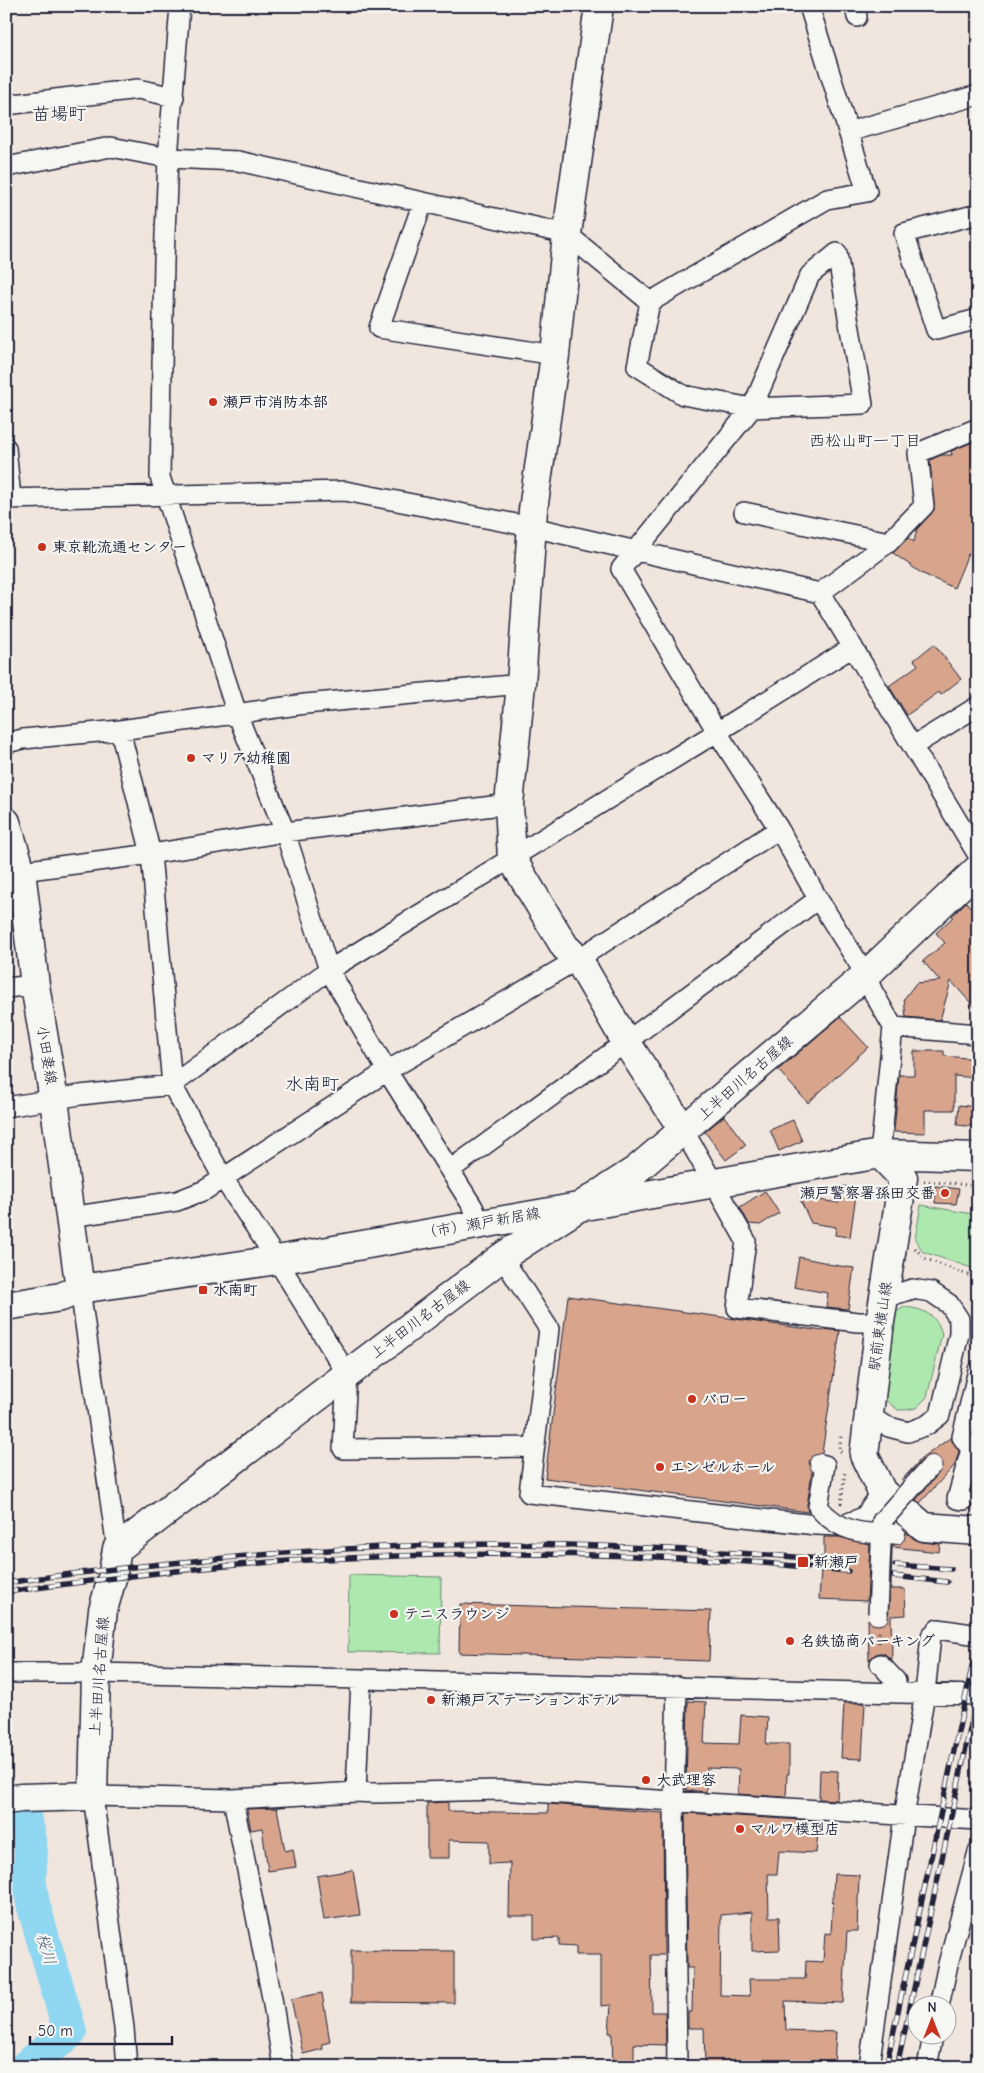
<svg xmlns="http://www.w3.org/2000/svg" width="984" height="2073" viewBox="0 0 984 2073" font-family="'Comic Neue','Klee One',sans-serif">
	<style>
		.green { fill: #ade9ae; stroke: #688674 }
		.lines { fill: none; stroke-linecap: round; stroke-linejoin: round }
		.river { stroke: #90d7f2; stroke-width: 34 }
		.building { fill: #d8a58c; stroke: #22223b }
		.street-tunnel { stroke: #c7bfbd; stroke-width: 19; stroke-dasharray: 19 9; stroke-linecap: butt }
		.street-casing { stroke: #22223b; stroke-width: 22 }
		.secondary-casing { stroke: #22223b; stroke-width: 31 }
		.path { stroke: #22223b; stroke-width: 3; stroke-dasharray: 1 4; stroke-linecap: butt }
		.street { stroke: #f6f6f2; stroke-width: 19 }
		.secondary { stroke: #f6f6f2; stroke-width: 28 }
		.rail-casing { stroke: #22223b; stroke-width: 5.5 }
		.rail { stroke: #f6f6f2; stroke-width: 4; stroke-dasharray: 11; stroke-linecap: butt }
		.street-bridge-casing { stroke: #22223b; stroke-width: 22; stroke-linecap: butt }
		.street-bridge { stroke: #f6f6f2; stroke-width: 19 }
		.poi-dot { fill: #c8321e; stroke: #f6f6f2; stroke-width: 2 }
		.labels { text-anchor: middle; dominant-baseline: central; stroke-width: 4.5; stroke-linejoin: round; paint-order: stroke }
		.poi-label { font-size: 15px; font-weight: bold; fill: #22223b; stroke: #f6f6f2; text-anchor: start }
		.street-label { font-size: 15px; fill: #22223b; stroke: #f6f6f2 }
		.neighbourhood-label { font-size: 16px; fill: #22223b; stroke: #f6f6f2 }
		.water-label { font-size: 16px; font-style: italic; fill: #435872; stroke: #f6f6f2 }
		.quarter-label { font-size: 18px; fill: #22223b; stroke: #f6f6f2 }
	</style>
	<rect width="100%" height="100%" fill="#f0e6de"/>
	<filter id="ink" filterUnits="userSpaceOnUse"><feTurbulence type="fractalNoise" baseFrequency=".02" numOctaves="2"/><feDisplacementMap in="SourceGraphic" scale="10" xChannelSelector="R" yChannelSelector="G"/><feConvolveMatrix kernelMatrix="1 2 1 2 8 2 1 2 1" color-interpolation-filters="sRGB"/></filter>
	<g filter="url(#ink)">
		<path class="green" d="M 921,1205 L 978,1215 L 978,1270 L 923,1252 L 915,1239 Z
			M 905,1307 C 924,1309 937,1315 942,1334 L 927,1397 L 916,1408 L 905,1410 L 898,1410 L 884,1399 L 891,1318 L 895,1312 Z
			M 349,1575 L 441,1577 L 440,1653 L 348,1652 Z"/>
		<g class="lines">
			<path class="river" d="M 22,1810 L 29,1834 L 31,1854 L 29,1878 L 33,1904 L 70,2032 L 26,2067"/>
		</g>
		<path class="building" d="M 978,440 L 978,541 L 971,555 L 968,554 L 954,588 L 921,573 L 893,553 L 908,538 L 914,542 L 917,529 L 934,510 L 930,460 L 941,455 L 952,455 L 951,451 Z
			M 934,644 L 961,679 L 941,695 L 939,692 L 907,715 L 889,686 L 918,665 L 914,660 Z
			M 966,902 L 978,915 L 978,1011 L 951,981 L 940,1020 L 906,1017 L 904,999 L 916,983 L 940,981 L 923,961 L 945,943 L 936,933 L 953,917 L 952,916 Z
			M 840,1017 L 868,1047 L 808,1103 L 778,1070 Z
			M 914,1051 L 944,1051 L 944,1056 L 978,1059 L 978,1078 L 954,1076 L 954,1110 L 925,1110 L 925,1133 L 894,1132 L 899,1075 L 914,1075 Z
			M 959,1105 L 978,1107 L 978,1127 L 957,1125 Z
			M 724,1116 L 746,1145 L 726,1160 L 705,1132 Z
			M 793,1120 L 802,1141 L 779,1151 L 770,1130 Z
			M 842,1186 L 857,1188 L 850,1237 L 835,1235 L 836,1227 L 811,1223 L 799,1197 L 839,1203 Z
			M 935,1186 L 959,1189 L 956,1204 L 935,1203 Z
			M 765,1191 L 779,1213 L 760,1225 L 749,1224 L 740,1207 Z
			M 799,1257 L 828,1263 L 827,1264 L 854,1268 L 848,1309 L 826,1307 L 828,1293 L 794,1287 Z
			M 568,1296 L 823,1331 L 823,1329 L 840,1331 L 822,1453 L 812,1456 L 809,1462 L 812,1472 L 807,1505 L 808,1512 L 545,1478 Z
			M 950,1438 L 959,1451 L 955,1465 L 920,1503 L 916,1500 L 942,1469 L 942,1463 L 939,1458 L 933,1455 L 927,1456 L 901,1481 L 921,1459 Z
			M 906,1532 L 914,1539 L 922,1542 L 940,1544 L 939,1552 L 892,1547 L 891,1589 L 905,1589 L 906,1615 L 891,1616 L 892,1661 L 884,1653 L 878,1653 L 873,1656 L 869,1660 L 868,1619 L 872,1624 L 878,1625 L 884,1624 L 888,1620 L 892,1545 L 900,1544 L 904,1540 Z
			M 824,1537 L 839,1537 L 870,1544 L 867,1601 L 819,1599 L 821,1571 L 824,1572 Z
			M 460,1604 L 711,1611 L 709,1661 L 459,1653 Z
			M 688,1701 L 706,1702 L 704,1743 L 739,1744 L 741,1715 L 768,1717 L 766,1744 L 789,1744 L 789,1774 L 787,1774 L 786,1797 L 738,1794 L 739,1769 L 707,1768 L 706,1792 L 686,1790 Z
			M 844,1703 L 865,1703 L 862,1759 L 841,1758 Z
			M 820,1770 L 838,1771 L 837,1800 L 819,1799 Z
			M 448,1802 L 448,1811 L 548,1813 L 548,1804 L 663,1813 L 664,1955 L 651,1955 L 652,2012 L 665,2012 L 666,2045 L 634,2044 L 634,2067 L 613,2067 L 612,2033 L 609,2033 L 611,2005 L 601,2006 L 601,1955 L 576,1955 L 576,1946 L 559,1945 L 559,1938 L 534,1939 L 534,1916 L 509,1916 L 510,1863 L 489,1864 L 489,1841 L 449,1840 L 449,1858 L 427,1858 L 427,1803 Z
			M 277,1808 L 285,1851 L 293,1849 L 296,1867 L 268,1871 L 262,1828 L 251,1830 L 247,1809 Z
			M 685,1813 L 819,1821 L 816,1853 L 779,1851 L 777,1874 L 768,1874 L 769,1917 L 779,1917 L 780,1950 L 752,1951 L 752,1912 L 721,1915 L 720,1995 L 750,1996 L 749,1979 L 805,1979 L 806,1961 L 823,1962 L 825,1933 L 831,1934 L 834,1874 L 859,1875 L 857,1931 L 847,1931 L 843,2003 L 785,2001 L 786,2030 L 836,2032 L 834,2065 L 750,2061 L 750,2067 L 705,2067 L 704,2028 L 688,2028 L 688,2012 L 692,2012 L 693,1968 L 687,1968 Z
			M 353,1870 L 360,1915 L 324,1920 L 317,1876 Z
			M 351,1950 L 454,1951 L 454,2003 L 351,2002 Z
			M 322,1993 L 330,2042 L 322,2044 L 323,2049 L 303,2054 L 291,1999 Z"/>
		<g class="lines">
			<path class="street-tunnel" d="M 964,1500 L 978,1502"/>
			<g class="street-casing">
				<path id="street" d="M 180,6 L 168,158 L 164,261 L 160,477 L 237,714 L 285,832 L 329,970 L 387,1071 L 473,1207 L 480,1223
					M 855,6 L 857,17
					M 6,105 L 138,89 L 174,97
					M 848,132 L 978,95
					M 6,167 L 111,147 L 168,158 L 238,161 L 567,234 L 650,302 L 827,199 L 867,192 L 809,6
					M 423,202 L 379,328 L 555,355
					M 978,214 L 904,233 L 936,330 L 978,319
					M 650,302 L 637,366 L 683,395 L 752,408 L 863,404 L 837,253 L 810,275 L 752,408 L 621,569 L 717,732 L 779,829 L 818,899 L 866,975 L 873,992 L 893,1027 L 880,1154
					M 6,448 L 11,498
					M 6,499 L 345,491 L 532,527 L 820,593 L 978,855
					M 744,512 L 889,542
					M 820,593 L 889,542 L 924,506 L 918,453 L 978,428
					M 120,730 L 151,854 L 172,1085 L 223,1178 L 277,1260 L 347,1374 L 343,1449 L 533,1447
					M 6,743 L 23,739 L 120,730 L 305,704 L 521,684
					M 913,746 L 978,706
					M 6,873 L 151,854 L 285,832 L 509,804
					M 6,988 L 35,985
					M 893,1027 L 978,1034
					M 6,1107 L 80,1095 L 172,1085 L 329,970 L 717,732 L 853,647
					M 684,1131 L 746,1241 L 737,1308 L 858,1322 L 880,1322
					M 450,1170 L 626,1042 L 818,899
					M 70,1217 L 177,1201 L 205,1190 L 387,1071 L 578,959 L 779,829
					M 502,1257 L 549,1329 L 529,1493 L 816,1525 L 840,1526 L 864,1517 L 882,1492
					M 80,1289 L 117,1549
					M 867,1416 L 889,1427 L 908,1432 L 927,1425 L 940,1415 L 959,1334 L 959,1319 L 949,1304 L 931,1292 L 912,1289 L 884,1298
					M 964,1500 L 957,1499 L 971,1449 L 962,1437 L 978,1370
					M 880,1664 L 896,1681 L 896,1692
					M 6,1673 L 96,1673 L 361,1679 L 978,1695
					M 356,1792 L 361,1679
					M 233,1799 L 272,1998 L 283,2067
					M 939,2006 L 948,1964 L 978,1852
					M 127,2067 L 124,2028 L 93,1796 L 233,1799 L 356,1792 L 375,1793 L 499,1790 L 978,1820
					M 677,2067 L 674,1801 L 677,1686
					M 869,2067 L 904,1817 L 925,1693 L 931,1636 L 938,1629 L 978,1635
					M 927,2067 L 933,2036"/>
			</g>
			<g class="secondary-casing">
				<path id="secondary" d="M 599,6 L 567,234 L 555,355 L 533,510 L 521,684 L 509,804 L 512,859 L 565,947 L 578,959 L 626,1042 L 684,1131
					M 6,822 L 21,871 L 35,985 L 54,1100 L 80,1289
					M 880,1154 L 903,1178 L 880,1322 L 864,1455 L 882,1492 L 890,1499
					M 6,1306 L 61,1297 L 80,1289 L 277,1260 L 880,1154 L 978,1157
					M 909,1514 L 924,1527 L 978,1531
					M 6,1800 L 21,1798 L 93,1796 L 96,1673 L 103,1610 L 112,1578 L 117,1549 L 502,1257 L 636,1170 L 866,975 L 978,869"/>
			</g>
			<path class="path" d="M 924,1181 L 978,1186
				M 915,1248 L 924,1258 L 978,1279
				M 841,1452 L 839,1449 L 841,1436
				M 841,1504 L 845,1471
				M 879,1632 L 879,1646"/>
			<use href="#street" class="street"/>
			<use href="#secondary" class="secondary"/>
			<g class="rail-casing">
				<path id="rail" d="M 895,1565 L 951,1569
					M 893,1576 L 947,1582
					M 6,1583 C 72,1573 138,1566 204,1560 C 306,1550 408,1544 510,1544 C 623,1545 736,1552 849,1561
					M 6,1592 C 100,1579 194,1567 289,1561 C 437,1552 586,1551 734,1561 C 772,1563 810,1568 848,1571
					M 886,2067 L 978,1639
					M 897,2067 L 978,1692"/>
			</g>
			<use href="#rail" class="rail"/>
			<g class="street-bridge-casing">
				<path id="street-bridge" d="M 820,1464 L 825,1465 L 818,1507 C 840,1533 863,1534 895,1534
					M 878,1614 L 882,1521 L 931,1466"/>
			</g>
			<use href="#street-bridge" class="street-bridge"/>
		</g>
	</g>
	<g class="poi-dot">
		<circle cx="213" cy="402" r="5"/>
		<circle cx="42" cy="547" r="5"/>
		<circle cx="191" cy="758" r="5"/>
		<circle cx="945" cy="1193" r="5"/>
		<rect x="198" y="1285" width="10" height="10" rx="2.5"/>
		<circle cx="692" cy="1399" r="5"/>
		<circle cx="660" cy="1467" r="5"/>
		<rect x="797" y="1556" width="12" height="12" rx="2.5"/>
		<circle cx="394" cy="1614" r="5"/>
		<circle cx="790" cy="1641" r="5"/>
		<circle cx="431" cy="1700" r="5"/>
		<circle cx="646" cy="1780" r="5"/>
		<circle cx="740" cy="1829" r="5"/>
	</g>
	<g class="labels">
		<g class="poi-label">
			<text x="223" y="402">瀬戸市消防本部</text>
			<text x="52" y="547">東京靴流通センター</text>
			<text x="201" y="758">マリア幼稚園</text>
			<text x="935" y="1193" text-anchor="end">瀬戸警察署孫田交番</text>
			<text x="213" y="1290">水南町</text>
			<text x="702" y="1399">バロー</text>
			<text x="670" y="1467">エンゼルホール</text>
			<text x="814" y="1562">新瀬戸</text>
			<text x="404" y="1614">テニスラウンジ</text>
			<text x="800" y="1641">名鉄協商パーキング</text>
			<text x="441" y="1700">新瀬戸ステーションホテル</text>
			<text x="656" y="1780">大武理容</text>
			<text x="750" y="1829">マルワ模型店</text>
		</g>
		<g class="street-label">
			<text transform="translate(47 1055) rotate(81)">小田妻線</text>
			<text transform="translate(745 1078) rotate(-41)">上半田川名古屋線</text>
			<text transform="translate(481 1223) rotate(-10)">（市）瀬戸新居線</text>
			<text transform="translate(420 1319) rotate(-37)">上半田川名古屋線</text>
			<text transform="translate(880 1326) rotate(-82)">駅前東横山線</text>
			<text transform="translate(99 1676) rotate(-86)">上半田川名古屋線</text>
		</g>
		<g class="neighbourhood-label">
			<text x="865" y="441">西松山町一丁目</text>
		</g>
		<g class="water-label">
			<text transform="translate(46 1949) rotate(74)">桜川</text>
		</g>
		<g class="quarter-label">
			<text x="59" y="114">苗場町</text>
			<text x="312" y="1084">水南町</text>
		</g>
	</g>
	<rect width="984" height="2073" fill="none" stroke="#f6f6f2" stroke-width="25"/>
	<rect x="12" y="12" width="959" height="2048" fill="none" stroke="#22223b" stroke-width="2" filter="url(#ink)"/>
	<g transform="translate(932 2020)"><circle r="24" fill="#f6f6f2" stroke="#a1a1a9"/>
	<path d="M0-4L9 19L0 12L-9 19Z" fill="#c8321e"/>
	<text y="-8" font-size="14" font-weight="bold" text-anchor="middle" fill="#22223b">N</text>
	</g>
	<path d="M30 2036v8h142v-8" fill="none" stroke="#22223b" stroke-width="2.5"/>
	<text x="38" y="2036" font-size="15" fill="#22223b" stroke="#f6f6f2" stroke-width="4" paint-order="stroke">50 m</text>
</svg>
